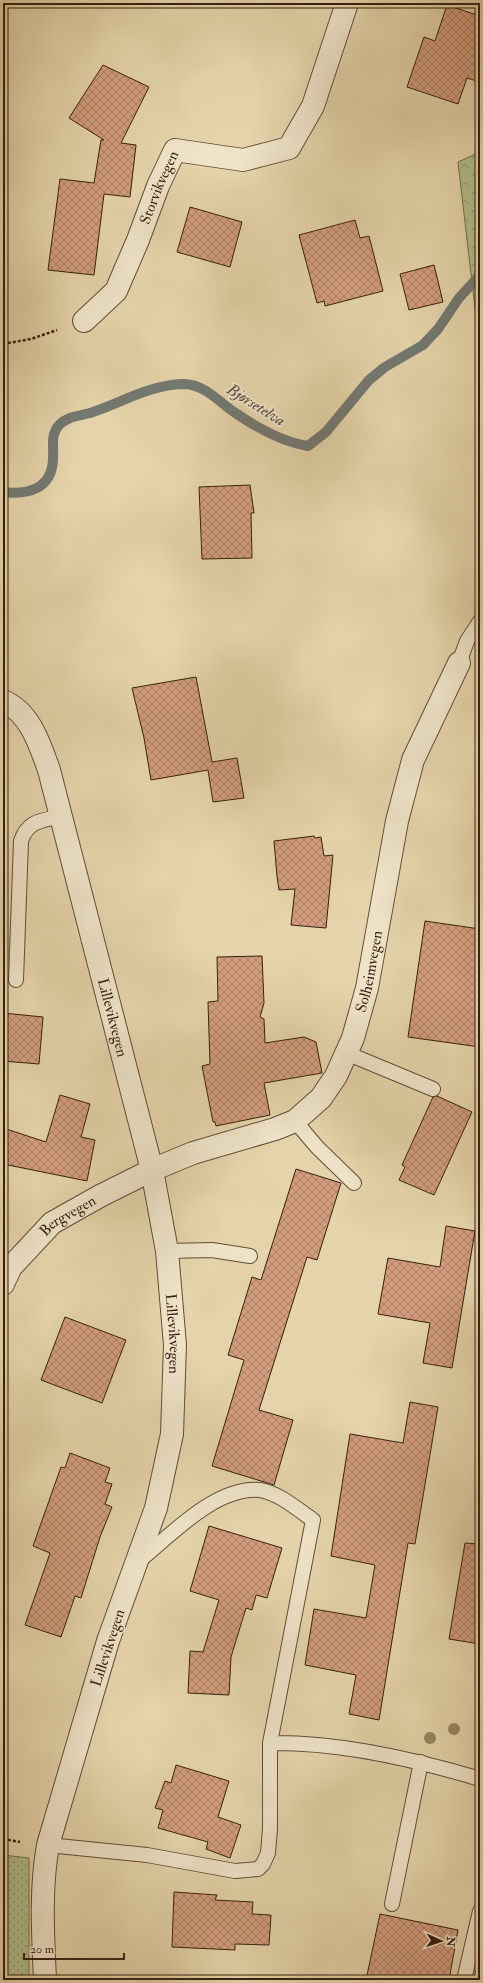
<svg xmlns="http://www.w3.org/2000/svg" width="483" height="1983" viewBox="0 0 483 1983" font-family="'IM FELL Double Pica',serif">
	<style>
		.grass { fill: url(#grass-dots); stroke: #746e4d }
		.forest { fill: url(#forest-crowns); stroke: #746e4d }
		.park { fill: #b0be8c; stroke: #746e4d }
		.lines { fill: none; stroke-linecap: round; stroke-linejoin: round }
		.stream { stroke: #737972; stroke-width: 10 }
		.building { fill: url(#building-cross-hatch); stroke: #371e0e }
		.lane-casing { stroke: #624c35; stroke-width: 16 }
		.street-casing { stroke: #624c35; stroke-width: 24 }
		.path { stroke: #371e0e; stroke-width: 2.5; stroke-dasharray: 3 2; stroke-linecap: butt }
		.lane { stroke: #eee3c8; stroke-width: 14 }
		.street { stroke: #eee3c8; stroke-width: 22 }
		.tree { fill: #968666 }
		.labels { text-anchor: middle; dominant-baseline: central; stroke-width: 3.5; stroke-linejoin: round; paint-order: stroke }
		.street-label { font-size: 15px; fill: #371e0e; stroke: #eee3c8 }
		.water-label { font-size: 16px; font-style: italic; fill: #554b40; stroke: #eee3c8 }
	</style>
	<defs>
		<pattern id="grass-dots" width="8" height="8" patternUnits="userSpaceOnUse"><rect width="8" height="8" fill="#b0be8c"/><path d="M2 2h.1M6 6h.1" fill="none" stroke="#909a71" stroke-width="1.8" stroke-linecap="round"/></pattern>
		<pattern id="forest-crowns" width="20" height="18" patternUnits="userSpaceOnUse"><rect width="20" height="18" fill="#b0be8c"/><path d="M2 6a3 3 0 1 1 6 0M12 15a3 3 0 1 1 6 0" fill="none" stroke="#909a71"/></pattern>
		<pattern id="building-cross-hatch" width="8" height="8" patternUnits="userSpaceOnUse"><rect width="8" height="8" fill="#d29d7e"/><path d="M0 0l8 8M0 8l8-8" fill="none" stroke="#ab7f66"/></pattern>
	</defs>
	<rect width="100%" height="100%" fill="#e5d4ab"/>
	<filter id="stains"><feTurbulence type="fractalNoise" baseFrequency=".005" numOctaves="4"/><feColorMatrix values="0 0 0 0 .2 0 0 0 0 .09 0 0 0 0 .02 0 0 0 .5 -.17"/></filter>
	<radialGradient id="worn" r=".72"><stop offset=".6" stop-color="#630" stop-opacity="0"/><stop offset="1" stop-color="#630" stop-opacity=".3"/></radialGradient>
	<path class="grass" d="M 3,1855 L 29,1858 L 29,1980 L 3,1980 Z"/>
	<path class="forest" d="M 480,152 L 480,351 L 458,162 Z"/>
	<path class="park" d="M 3,1912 L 4,1912 L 7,1980 L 3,1980 Z"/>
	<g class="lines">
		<path class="stream" d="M 3,492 C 28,495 52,489 53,459 C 54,447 50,435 59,425 C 68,416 79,416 90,413 C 121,403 151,384 185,384 C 206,385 221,404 237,414 C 259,429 282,442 308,446 L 326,432 L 369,380 L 385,367 L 423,345 L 438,329 L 459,298 L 480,275"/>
	</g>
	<path class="building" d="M 447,5 L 480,16 L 480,82 L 467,78 L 458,104 L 407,87 L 424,37 L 435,41 Z
		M 103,65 L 149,87 L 121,143 L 136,145 L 130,197 L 104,194 L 94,275 L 48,270 L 60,179 L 94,183 L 101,140 L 104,140 L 69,118 Z
		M 190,207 L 242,222 L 230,267 L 177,252 Z
		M 355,220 L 360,238 L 369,236 L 383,291 L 325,306 L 324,301 L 317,303 L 299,235 Z
		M 434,265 L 443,302 L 409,310 L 400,274 Z
		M 250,485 L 254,513 L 251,513 L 252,558 L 202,559 L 199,487 Z
		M 196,677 L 212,762 L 237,758 L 244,798 L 213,802 L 208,770 L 151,780 L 144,738 L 132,688 Z
		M 314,836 L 315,838 L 321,837 L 324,856 L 333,855 L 326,928 L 291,925 L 295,889 L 279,890 L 277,876 L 274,841 Z
		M 425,921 L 480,929 L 480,1047 L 408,1037 Z
		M 262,956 L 264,1003 L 260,1017 L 264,1019 L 265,1043 L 304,1037 L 316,1042 L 322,1073 L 264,1083 L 270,1115 L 216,1126 L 215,1122 L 213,1122 L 202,1066 L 210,1064 L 208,1002 L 218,1001 L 217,957 Z
		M 3,1013 L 43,1017 L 39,1064 L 3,1061 Z
		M 60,1095 L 90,1104 L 81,1137 L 95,1140 L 87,1181 L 3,1164 L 3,1128 L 46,1142 Z
		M 437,1096 L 472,1112 L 434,1195 L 399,1180 L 405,1167 L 402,1165 L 433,1097 Z
		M 296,1169 L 341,1183 L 317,1260 L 307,1257 L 259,1410 L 293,1420 L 274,1485 L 212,1466 L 244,1360 L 228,1355 L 252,1277 L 261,1280 Z
		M 446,1226 L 475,1231 L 452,1368 L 423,1363 L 430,1323 L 378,1314 L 388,1258 L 440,1267 Z
		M 65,1317 L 126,1340 L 102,1403 L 41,1380 Z
		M 410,1402 L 438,1407 L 415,1544 L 408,1543 L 379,1720 L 349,1714 L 356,1675 L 305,1665 L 314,1609 L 366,1618 L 375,1565 L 331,1556 L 350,1434 L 403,1443 Z
		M 70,1453 L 110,1468 L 105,1482 L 112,1484 L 105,1504 L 112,1507 L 100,1537 L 81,1598 L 75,1596 L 61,1637 L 25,1625 L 50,1553 L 33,1546 L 61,1467 L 65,1468 Z
		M 209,1526 L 282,1548 L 267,1598 L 256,1595 L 252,1610 L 246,1608 L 231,1657 L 229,1695 L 188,1693 L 190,1651 L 203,1652 L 219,1600 L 190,1591 Z
		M 465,1543 L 480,1544 L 480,1644 L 449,1639 Z
		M 176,1765 L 229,1781 L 218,1817 L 241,1825 L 230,1858 L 206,1849 L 208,1842 L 158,1828 L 163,1810 L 155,1808 L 165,1781 L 171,1783 Z
		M 174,1892 L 217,1895 L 215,1900 L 253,1902 L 252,1914 L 271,1915 L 269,1945 L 235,1944 L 235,1950 L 172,1947 Z
		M 380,1914 L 458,1930 L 449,1980 L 366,1980 Z"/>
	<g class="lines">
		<g class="lane-casing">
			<path id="lane" d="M 459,663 L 467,641 L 480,621
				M 16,980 L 21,841 C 28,820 42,821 61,816
				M 346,1053 L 433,1089
				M 295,1121 L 317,1147 L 354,1183
				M 167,1251 L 212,1250 L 250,1256
				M 139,1561 C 171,1535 216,1486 260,1490 C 279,1493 297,1509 313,1520 L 270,1743
				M 48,1845 L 147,1855 L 235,1871 L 258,1869 L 263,1864 L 268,1853 L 270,1829 L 270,1743 C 339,1742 414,1759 480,1779
				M 392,1904 L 421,1762
				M 464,1980 L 480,1911"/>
		</g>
		<g class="street-casing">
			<g id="street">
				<path id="s1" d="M 84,321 L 116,291 L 138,240 L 158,186 L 175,150 L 243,160 L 289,148 L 313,106 L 347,3"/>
				<path id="s2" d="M 3,701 C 30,712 40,745 49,770 L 152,1170 L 167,1251 L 175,1345 L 172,1434 L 156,1508 L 108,1641 L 48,1845 C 40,1890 43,1935 45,1980"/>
				<path id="s3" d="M 3,1284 L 11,1267 L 52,1223 L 100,1196 L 152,1170 L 193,1153 L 275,1129 L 295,1121 L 321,1098 L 336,1076 L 353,1038 L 367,988 L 397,821 L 413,760 L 459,663"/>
			</g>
		</g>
		<path class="path" d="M 3,344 L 31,339 L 57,330
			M 3,1839 L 20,1842"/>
		<use href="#lane" class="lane"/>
		<use href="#street" class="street"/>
	</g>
	<g class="tree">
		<circle cx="454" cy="1729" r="6"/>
		<circle cx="430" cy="1738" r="6"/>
	</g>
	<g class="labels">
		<g class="street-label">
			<text stroke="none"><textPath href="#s1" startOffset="156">Storvikvegen</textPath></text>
			<text stroke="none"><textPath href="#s3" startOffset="515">Solheimvegen</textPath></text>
			<text stroke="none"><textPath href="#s2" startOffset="341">Lillevikvegen</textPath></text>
			<text stroke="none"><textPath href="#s3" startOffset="96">Bergvegen</textPath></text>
			<text stroke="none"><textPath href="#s2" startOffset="664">Lillevikvegen</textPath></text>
			<text transform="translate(108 1648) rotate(-72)">Lillevikvegen</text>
		</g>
		<g class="water-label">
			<text transform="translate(256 405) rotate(32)">Bjørsetelva</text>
		</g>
	</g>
	<rect width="483" height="1983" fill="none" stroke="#e5d4ab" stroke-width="16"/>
	<rect x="4" y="4" width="475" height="1975" fill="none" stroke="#371e0e" stroke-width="2"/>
	<rect x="8" y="8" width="467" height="1967" fill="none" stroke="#371e0e"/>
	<g transform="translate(441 1941) rotate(93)" stroke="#eee3c8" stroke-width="3" paint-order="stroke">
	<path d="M0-3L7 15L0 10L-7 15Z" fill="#371e0e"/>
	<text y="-6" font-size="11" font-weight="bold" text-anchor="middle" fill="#371e0e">N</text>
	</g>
	<path d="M24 1953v6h100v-6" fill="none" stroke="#371e0e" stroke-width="2"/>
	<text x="30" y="1953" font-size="12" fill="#371e0e" stroke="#eee3c8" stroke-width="3" paint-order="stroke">20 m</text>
	<rect width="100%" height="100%" filter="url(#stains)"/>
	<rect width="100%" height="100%" fill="url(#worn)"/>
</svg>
